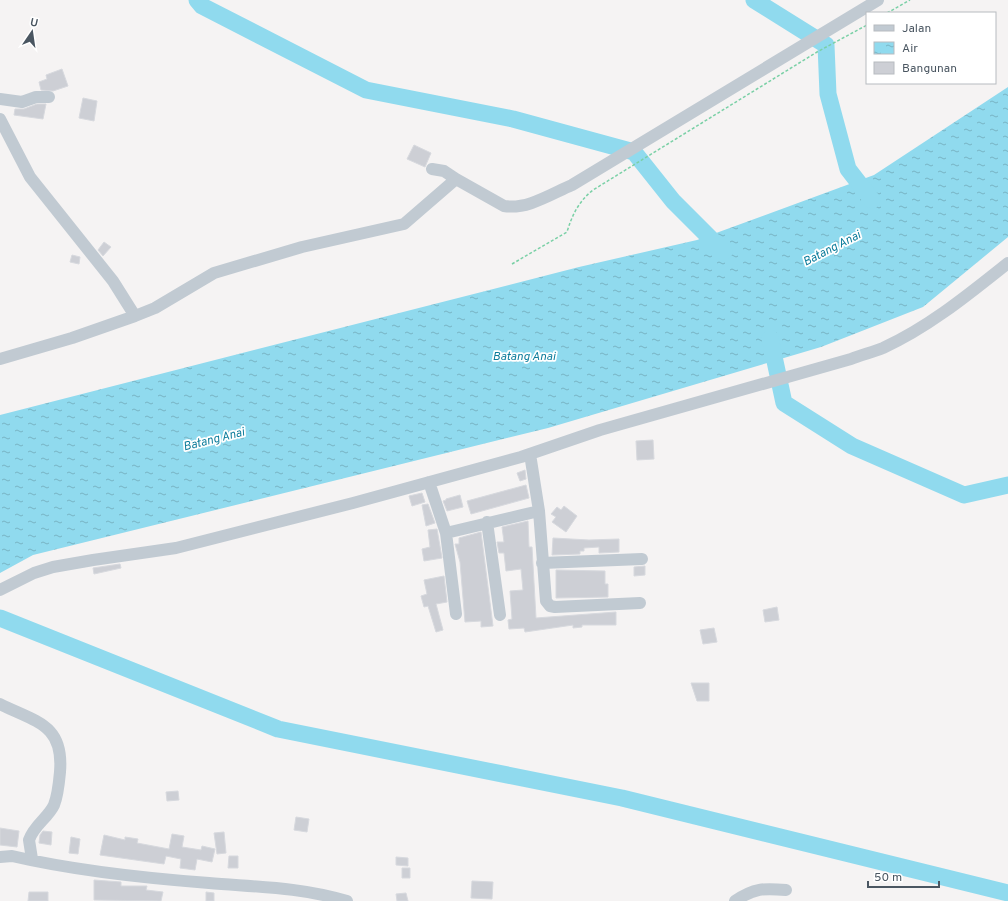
<svg xmlns="http://www.w3.org/2000/svg" width="1008" height="901" viewBox="0 0 1008 901" font-family="Overpass,sans-serif">
	<style>
		.water { fill: url(#water-ripples) }
		.lines { fill: none; stroke-linecap: round; stroke-linejoin: round }
		.river { stroke: #90daee; stroke-width: 17 }
		.building { fill: #cdcfd5; stroke: #d7d9de }
		.path { stroke: #7ad0a6; stroke-width: 1.5; stroke-dasharray: 3 2; stroke-linecap: butt }
		.minor { stroke: #c1cad2; stroke-width: 12 }
		.labels { text-anchor: middle; dominant-baseline: central; stroke-width: 3.5; stroke-linejoin: round; paint-order: stroke }
		.water-label { font-size: 12px; font-style: italic; fill: #0c7c9b; stroke: #fff }
	</style>
	<defs>
		<pattern id="water-ripples" width="26" height="14" patternUnits="userSpaceOnUse"><rect width="26" height="14" fill="#90daee"/><path d="M2 4q2-2 4 0t4 0M15 11q2-2 4 0t4 0" fill="none" stroke="#78b4c4"/></pattern>
	</defs>
	<rect width="100%" height="100%" fill="#f5f3f3"/>
	<path class="water" d="M 1008,87 L 1008,237 L 923,307 L 821,347 L 548,428 L 33,555 L 0,573 L 0,415 L 579,267 L 697,240 L 874,175 Z"/>
	<g class="lines">
		<path class="river" d="M 197,0 L 202,6 L 366,90 L 513,119 L 634,152 L 673,201 L 724,252
			M 754,0 L 826,45 L 828,94 L 848,169 L 872,200
			M 770,338 L 784,403 L 852,446 L 964,495 L 1008,485
			M 0,618 L 278,729 L 622,798 L 1008,893"/>
	</g>
	<path class="building" d="M 62,69 L 68,86 L 53,91 L 41,90 L 39,82 L 47,79 L 46,75 Z
		M 83,98 L 97,101 L 94,121 L 79,118 Z
		M 37,104 L 46,104 L 43,119 L 14,115 L 15,109 L 24,109 Z
		M 414,145 L 431,153 L 425,167 L 407,159 Z
		M 104,242 L 111,247 L 103,256 L 98,250 Z
		M 72,255 L 80,257 L 79,264 L 70,262 Z
		M 653,440 L 654,459 L 637,460 L 636,441 Z
		M 525,470 L 526,479 L 520,481 L 517,473 Z
		M 526,485 L 529,498 L 471,514 L 467,501 Z
		M 422,493 L 425,502 L 412,506 L 409,496 Z
		M 460,495 L 463,507 L 447,511 L 443,501 L 446,500 L 446,499 Z
		M 428,504 L 435,523 L 426,526 L 422,505 Z
		M 564,506 L 577,516 L 566,532 L 552,522 L 556,517 L 551,514 L 557,507 L 561,510 Z
		M 528,521 L 529,547 L 532,547 L 536,618 L 616,612 L 616,625 L 582,625 L 582,627 L 573,628 L 573,625 L 525,632 L 524,628 L 509,629 L 508,620 L 512,619 L 510,591 L 523,590 L 521,569 L 506,571 L 504,553 L 499,553 L 497,542 L 504,542 L 502,527 Z
		M 437,529 L 442,558 L 424,561 L 422,549 L 430,547 L 428,530 Z
		M 481,532 L 493,626 L 481,627 L 481,621 L 465,622 L 460,562 L 455,544 L 459,544 L 459,538 Z
		M 553,538 L 589,540 L 619,539 L 619,552 L 599,553 L 599,547 L 584,548 L 584,551 L 580,551 L 580,554 L 552,555 Z
		M 120,564 L 121,568 L 94,574 L 93,568 Z
		M 645,566 L 645,575 L 634,576 L 634,567 Z
		M 556,570 L 605,571 L 605,584 L 608,584 L 608,597 L 556,598 Z
		M 444,576 L 447,602 L 436,604 L 443,630 L 436,632 L 428,606 L 424,607 L 421,596 L 427,594 L 424,580 Z
		M 777,607 L 779,620 L 765,622 L 763,610 Z
		M 714,628 L 717,642 L 703,644 L 700,630 Z
		M 691,683 L 709,683 L 709,701 L 697,701 Z
		M 178,791 L 179,800 L 167,801 L 166,792 Z
		M 296,817 L 309,819 L 307,832 L 294,830 Z
		M 0,828 L 19,831 L 17,847 L 0,845 Z
		M 43,831 L 52,832 L 51,845 L 39,843 L 40,835 Z
		M 224,832 L 226,853 L 217,854 L 214,833 Z
		M 172,834 L 184,836 L 182,847 L 201,850 L 202,846 L 215,849 L 212,862 L 197,859 L 195,870 L 180,868 L 181,859 L 166,856 L 164,864 L 100,855 L 104,835 L 125,840 L 125,837 L 138,839 L 137,843 L 169,849 Z
		M 71,837 L 80,839 L 78,854 L 69,853 Z
		M 229,856 L 238,856 L 238,868 L 228,868 Z
		M 396,857 L 408,858 L 408,866 L 396,865 Z
		M 402,868 L 410,868 L 410,878 L 402,878 Z
		M 94,880 L 121,882 L 121,886 L 147,886 L 146,890 L 163,892 L 161,901 L 94,900 Z
		M 472,881 L 493,882 L 492,899 L 471,898 Z
		M 29,892 L 48,892 L 48,901 L 28,901 Z
		M 206,892 L 214,893 L 214,901 L 206,901 Z
		M 406,893 L 408,901 L 397,901 L 396,894 Z"/>
	<g class="lines">
		<path class="path" d="M 887,13 L 910,0
			M 512,264 L 567,232 C 572,215 579,201 593,190 L 817,52 L 867,25"/>
		<path class="minor" d="M 0,99 L 22,102 L 36,97 L 49,97
			M 0,119 L 30,177 L 113,281 L 135,316
			M 432,169 L 444,171 L 456,179
			M 0,359 L 72,338 L 135,316 L 155,308 L 214,273 L 302,247 L 404,224 L 456,179 L 504,206 C 527,210 551,194 572,185 L 878,0
			M 530,454 L 539,511 L 546,601 L 550,606 L 555,607 L 640,603
			M 429,482 L 446,533 L 456,614
			M 487,522 L 500,615
			M 446,533 L 539,511
			M 542,563 L 642,559
			M 0,590 L 34,573 L 53,567 L 93,560 L 176,548 L 353,503 L 521,457 L 600,430 L 851,359 C 861,355 873,352 883,348 C 929,327 969,294 1008,263
			M 0,704 C 36,722 64,724 60,772 C 59,783 58,795 54,805 C 48,818 34,825 29,840 L 32,859
			M 0,857 L 12,856 C 76,871 143,878 209,883 C 257,887 300,887 347,901
			M 735,901 C 754,888 764,888 786,890"/>
	</g>
	<g class="labels">
		<g class="water-label">
			<text transform="translate(832 249) rotate(-27)">Batang Anai</text>
			<text x="524" y="357">Batang Anai</text>
			<text transform="translate(214 440) rotate(-14)">Batang Anai</text>
		</g>
	</g>
	<rect x="866" y="12" width="130" height="72" fill="#ffffff" stroke="#b7bbc0"/>
	<rect x="874" y="25" width="20" height="6" fill="#c1cad2" stroke="#b7bbc0"/>
	<text x="902" y="32" font-size="12" fill="#4a5661">Jalan</text>
	<rect x="874" y="42" width="20" height="12" fill="url(#water-ripples)" stroke="#b7bbc0"/>
	<text x="902" y="52" font-size="12" fill="#4a5661">Air</text>
	<rect x="874" y="62" width="20" height="12" fill="#cdcfd5" stroke="#b7bbc0"/>
	<text x="902" y="72" font-size="12" fill="#4a5661">Bangunan</text>
	<g transform="translate(32 32) rotate(13)" stroke="#ffffff" stroke-width="3" paint-order="stroke">
	<path d="M0-3L7 15L0 10L-7 15Z" fill="#4a5661"/>
	<text y="-6" font-size="11" font-weight="bold" text-anchor="middle" fill="#4a5661">U</text>
	</g>
	<path d="M868 881v6h71v-6" fill="none" stroke="#4a5661" stroke-width="2"/>
	<text x="874" y="881" font-size="12" fill="#4a5661" stroke="#ffffff" stroke-width="3" paint-order="stroke">50 m</text>
</svg>
